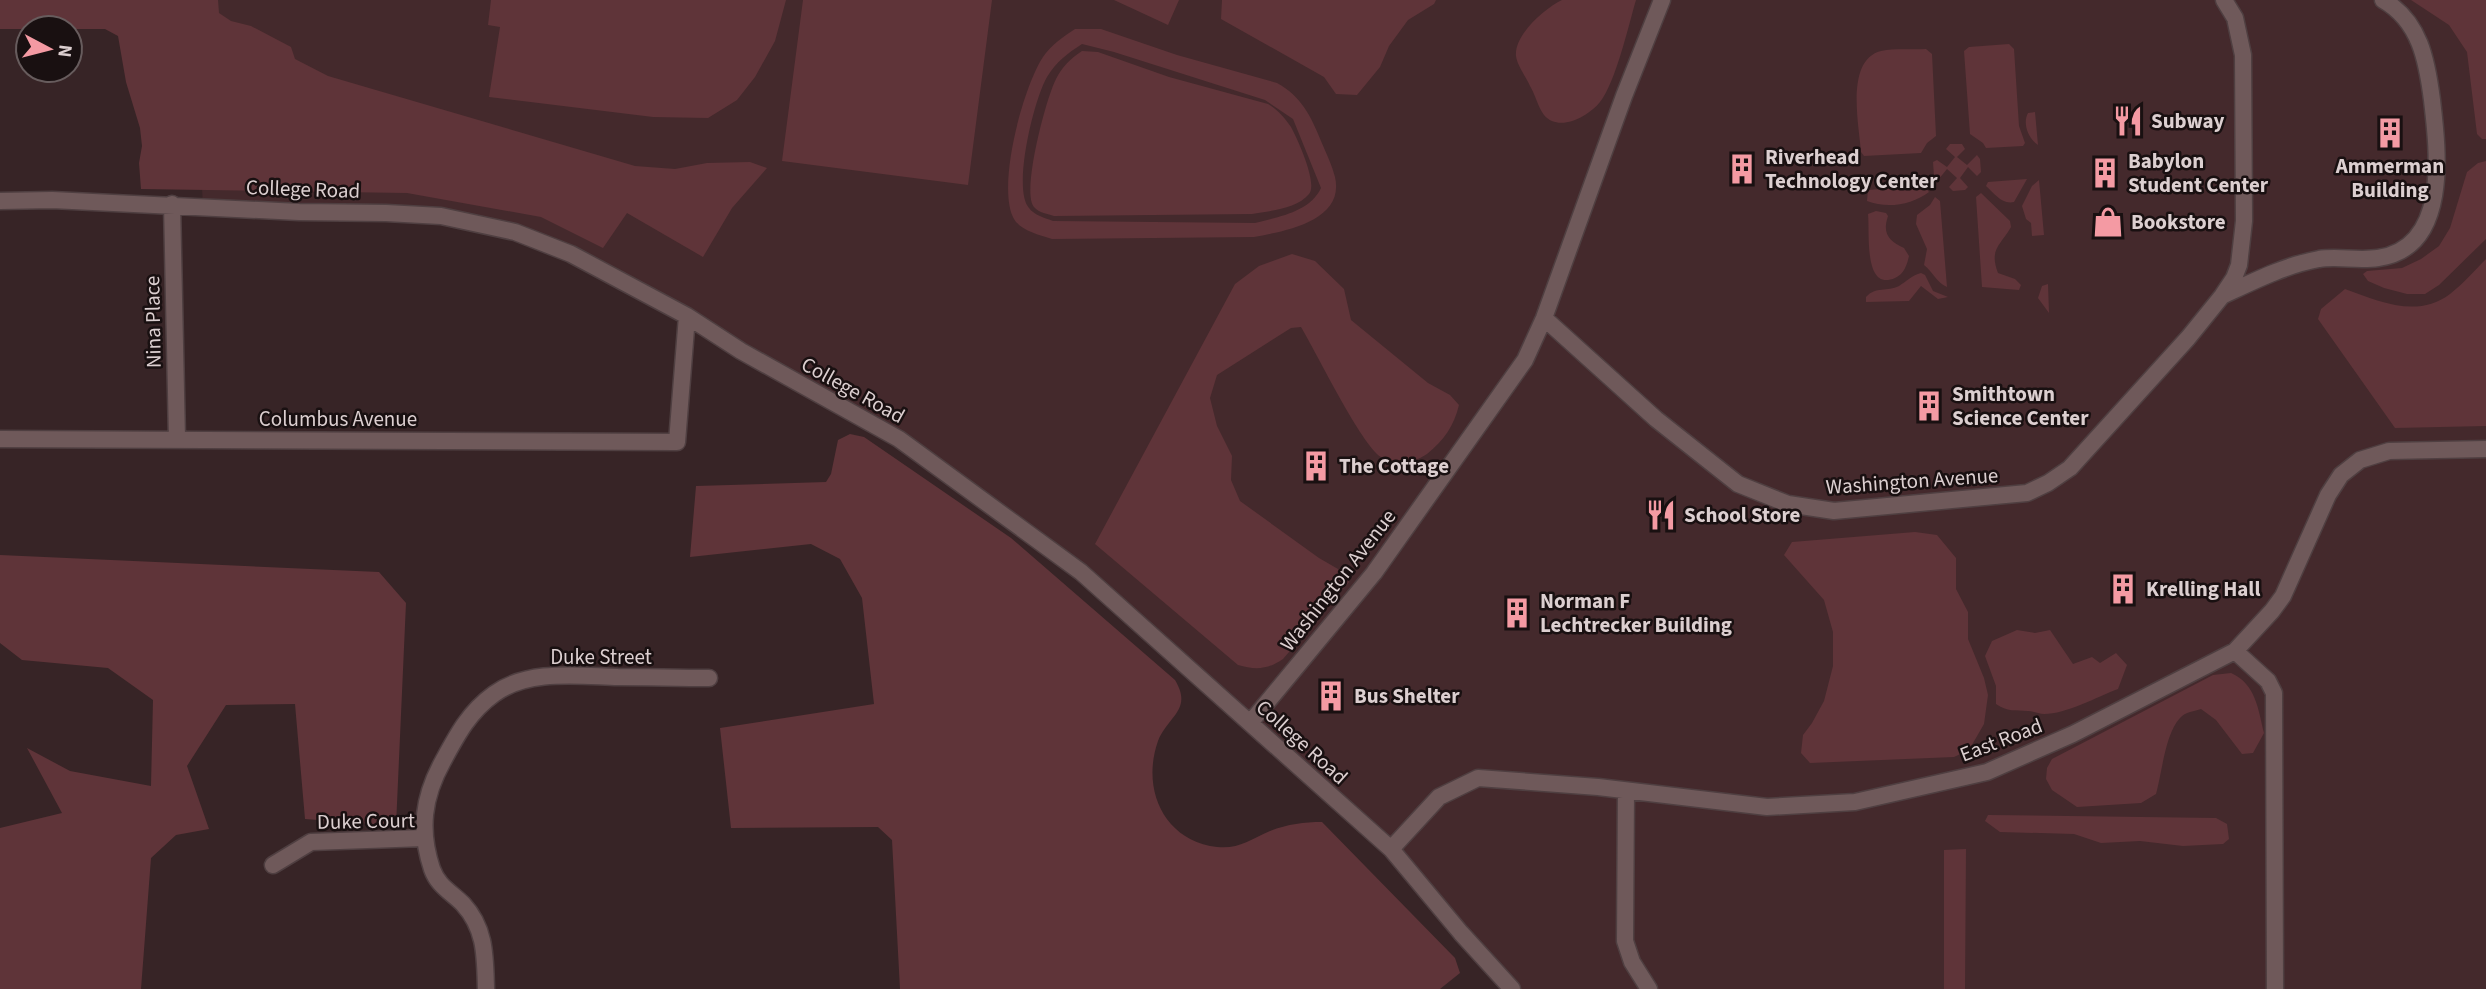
<svg xmlns="http://www.w3.org/2000/svg" width="2486" height="989" viewBox="0 0 2486 989" font-family="'Source Sans 3',sans-serif">
	<style>
		.built { fill: #44292c }
		.green { fill: #5f3439; fill-rule: evenodd }
		.lines { fill: none; stroke-linecap: round; stroke-linejoin: round }
		.minor-casing { stroke: #4f3f41; stroke-width: 19 }
		.minor { stroke: #6f595a; stroke-width: 16 }
		.labels { text-anchor: middle; dominant-baseline: central; stroke-width: 5; stroke-linejoin: round; paint-order: stroke }
		.poi-label { font-size: 21px; font-weight: bold; fill: #dccfd0; stroke: #191011; text-anchor: start }
		.street-label { font-size: 21px; fill: #dccfd0; stroke: #191011 }
	</style>
	<rect width="100%" height="100%" fill="#372426"/>
	<path class="built" d="M 191,0 L 2486,0 L 2486,989 L 1512,989 L 1391,849 L 1081,572 L 899,439 L 571,254 L 441,216 L 203,206 Z"/>
	<path class="green" d="M 0,0 L 218,0 L 219,13 L 231,21 L 251,26 L 291,47 L 295,59 L 328,76 L 635,166 L 675,169 L 707,163 L 750,162 L 767,168 L 732,208 L 703,257 L 627,213 L 603,248 L 541,217 L 407,193 L 141,189 L 139,163 L 142,146 L 140,128 L 126,82 L 118,36 L 105,29 L 0,29 Z
		M 491,0 L 786,0 L 775,41 L 755,77 L 737,100 L 708,118 L 653,117 L 489,97 L 500,27 L 488,25 Z
		M 803,0 L 992,0 L 968,185 L 782,161 Z
		M 1114,0 L 1179,0 L 1168,25 Z
		M 1222,0 L 1436,0 L 1434,4 L 1408,20 L 1389,46 L 1380,67 L 1357,95 L 1336,94 L 1324,77 L 1221,19 Z
		M 1562,0 L 1636,0 C 1628,27 1616,81 1600,102 C 1589,116 1559,133 1544,115 C 1538,107 1535,94 1530,86 C 1526,77 1517,65 1516,56 C 1514,35 1545,8 1562,0 Z
		M 2411,0 L 2486,0 L 2486,139 L 2482,139 L 2477,134 L 2467,52 L 2449,25 Z
		M 1075,29 L 1101,29 L 1177,55 L 1277,83 C 1301,96 1311,116 1321,141 C 1326,153 1332,165 1335,177 C 1345,221 1285,231 1254,237 L 1052,239 C 1039,235 1021,231 1014,219 C 996,188 1023,87 1043,57 C 1051,45 1063,37 1075,29 ZM 1082,44 L 1114,52 L 1265,100 L 1293,119 L 1321,188 C 1310,212 1278,217 1255,223 L 1053,221 C 1045,218 1034,215 1029,208 C 1012,189 1034,99 1047,77 C 1056,62 1068,53 1082,44 Z
		M 2009,44 L 2014,49 L 2019,126 L 2025,143 L 2023,146 L 1986,148 L 1983,143 L 1970,134 L 1964,51 L 1969,47 Z
		M 1926,49 L 1932,54 L 1936,136 L 1927,143 L 1921,153 L 1864,156 L 1861,152 C 1859,125 1845,60 1881,51 C 1895,48 1912,50 1926,49 Z
		M 1082,51 L 1098,52 L 1169,77 L 1268,104 C 1278,110 1285,118 1291,127 C 1298,140 1318,184 1309,194 C 1297,209 1269,211 1252,214 L 1054,216 C 1048,214 1039,213 1034,207 C 1021,193 1046,98 1056,79 C 1062,67 1070,59 1082,51 Z
		M 2035,112 L 2038,145 C 2029,139 2022,124 2028,113 Z
		M 1950,144 L 1962,144 L 1965,149 L 1957,157 L 1967,165 L 1977,155 L 1980,159 L 1981,172 L 1977,176 L 1968,167 L 1960,178 L 1968,187 L 1965,190 L 1953,191 L 1949,187 L 1957,178 L 1947,169 L 1938,180 L 1934,176 L 1933,162 L 1937,160 L 1947,167 L 1955,157 L 1946,149 Z
		M 2486,161 L 2486,239 L 2439,285 L 2425,294 L 2407,294 L 2384,288 L 2368,281 L 2363,274 L 2367,271 L 2402,268 L 2421,259 L 2439,246 L 2450,228 L 2467,172 L 2478,163 Z
		M 2027,179 L 2014,202 C 2002,205 1994,193 1986,186 L 1988,182 Z
		M 2039,180 L 2044,235 L 2032,236 L 2031,223 L 2026,219 L 2022,206 L 2032,186 Z
		M 1924,186 L 1929,192 C 1912,205 1887,209 1867,201 L 1868,190 Z
		M 1981,193 L 2010,221 L 2011,227 C 2000,246 1989,249 1998,273 L 2015,279 L 2021,285 L 2019,290 L 1982,287 L 1976,197 Z
		M 1935,197 L 1940,201 L 1947,287 C 1936,282 1933,272 1924,265 L 1927,249 L 1916,224 L 1917,215 L 1930,205 Z
		M 1876,211 L 1886,213 L 1888,216 C 1882,234 1889,241 1904,248 L 1909,256 C 1907,265 1904,274 1895,278 C 1863,292 1870,232 1868,214 Z
		M 1292,254 L 1315,261 L 1344,289 L 1351,320 L 1428,383 L 1450,395 L 1459,405 C 1454,426 1444,440 1427,454 C 1414,463 1396,466 1381,457 C 1362,446 1316,352 1301,327 L 1291,328 L 1217,375 L 1210,398 L 1217,426 L 1232,456 L 1231,480 L 1240,501 L 1319,558 L 1338,569 L 1349,582 L 1283,659 C 1267,670 1255,670 1238,665 L 1095,544 L 1235,284 L 1259,266 Z
		M 2486,259 L 2486,426 L 2395,428 L 2318,319 L 2321,309 L 2345,289 C 2379,301 2417,319 2450,294 C 2463,284 2474,271 2486,259 Z
		M 1921,273 L 1925,275 L 1933,291 L 1948,297 L 1938,299 L 1921,286 L 1909,301 L 1866,302 L 1866,297 C 1876,286 1887,292 1899,286 C 1907,281 1912,275 1921,273 Z
		M 2048,284 L 2049,313 L 2038,298 L 2042,286 Z
		M 850,434 L 864,437 L 1011,538 L 1175,680 C 1193,710 1168,716 1158,741 C 1142,786 1161,836 1210,846 C 1237,851 1247,841 1270,831 C 1288,824 1304,822 1322,822 L 1455,958 L 1460,973 L 1440,989 L 900,989 L 892,840 L 878,827 L 731,828 L 720,728 L 874,704 L 862,598 L 840,559 L 811,544 L 690,557 L 696,486 L 826,482 L 831,474 L 838,440 Z
		M 1915,532 L 1937,535 L 1956,558 L 1956,589 L 1968,612 L 1968,639 L 1984,678 L 1988,695 L 1984,724 L 1969,750 L 1954,757 L 1810,763 L 1801,753 L 1803,735 L 1812,723 L 1824,701 L 1833,666 L 1833,632 L 1824,600 L 1784,555 L 1792,542 Z
		M 0,555 L 379,572 L 406,603 L 396,826 L 305,819 L 295,704 L 226,705 L 187,766 L 209,829 L 176,835 L 151,858 L 141,989 L 0,989 L 0,828 L 62,813 L 27,748 L 70,771 L 151,786 L 153,700 L 108,668 L 22,660 L 0,643 Z
		M 2017,630 L 2035,633 L 2050,630 L 2073,664 L 2092,657 L 2100,663 L 2116,653 L 2127,665 L 2118,689 C 2097,697 2066,714 2044,714 C 2039,714 2033,711 2028,711 C 2016,710 2007,712 1996,704 L 1996,686 L 1985,656 L 1992,641 Z
		M 2231,673 C 2256,684 2258,709 2264,733 L 2253,753 L 2242,754 L 2216,720 L 2201,709 C 2195,711 2185,712 2180,718 C 2165,734 2162,773 2156,794 L 2141,803 L 2077,807 L 2052,790 L 2046,779 L 2047,768 L 2052,759 L 2213,675 Z
		M 1988,815 L 2216,818 L 2227,824 L 2229,839 L 2223,844 L 2183,846 L 2140,841 L 2101,843 L 2074,834 L 2000,832 L 1985,821 Z
		M 1966,849 L 1965,989 L 1944,989 L 1944,850 Z"/>
	<g class="lines">
		<g class="minor-casing">
			<path id="minor" d="M 0,201 L 52,200 L 299,212 L 386,213 L 441,216 L 515,232 L 571,254 L 687,316 L 741,351 L 899,439 L 1081,572 L 1391,849 L 1461,933 L 1512,989
				M 172,204 L 177,439
				M 2224,295 C 2254,281 2286,265 2319,259 C 2338,256 2358,261 2378,258 C 2450,248 2438,151 2432,100 C 2427,61 2420,21 2383,0
				M 1544,318 L 1656,419 L 1738,484 L 1788,504 L 1834,511 L 2027,493 L 2048,483 L 2070,468 L 2188,338 L 2222,296 L 2234,278 L 2239,265 L 2244,221 L 2243,55 L 2235,18 L 2224,0
				M 0,439 L 677,442 L 687,316
				M 2235,651 L 2268,681 L 2274,693 L 2275,989
				M 1250,723 L 1374,573 L 1525,360 L 1544,318 L 1624,96 L 1662,0
				M 1626,791 L 1625,941 L 1632,962 L 1649,989
				M 1391,849 L 1439,797 L 1478,778 L 1598,787 L 1767,807 L 1855,802 L 1987,772 L 2073,734 L 2235,651 L 2272,611 L 2283,596 L 2328,495 L 2341,475 L 2360,460 L 2389,451 L 2486,449
				M 273,865 L 311,842 L 424,838
				M 486,989 C 485,957 486,929 463,904 C 451,892 438,886 432,869 C 419,830 423,797 443,761 C 457,735 469,712 494,694 C 528,669 578,676 618,677 C 648,677 678,678 709,678"/>
		</g>
		<use href="#minor" class="minor"/>
	</g>
	<defs>
		<g id="restaurant-bare" transform="scale(2.415)"><path d="M-5-6h1v4h1v-4h1v4h1v-4h1v5L-1.5 .5V6h-2V.5L-5-1ZM5-6V6H3V1.5H1.5Q1.5-4 5-6Z" fill="#f49aa3" stroke="#191011" stroke-width="2.5" paint-order="stroke"/></g>
		<g id="building-bare" transform="scale(2.415)"><path d="M-4-6H4V6H1V3H-1V6H-4ZM-2.5-4.3h1.7v1.8h-1.7ZM.8-4.3h1.7v1.8H.8ZM-2.5-1h1.7V.8h-1.7ZM.8-1h1.7V.8H.8Z" fill="#f49aa3" stroke="#191011" stroke-width="2.5" paint-order="stroke"/></g>
		<g id="shop-bare" transform="scale(2.415)"><path d="M-5-2.5h2.3a2.7 3.5 0 0 1 5.4 0H5L5.5 6h-11ZM-1.5-2.5h3a1.5 2.3 0 0 0-3 0Z" fill="#f49aa3" stroke="#191011" stroke-width="2.5" paint-order="stroke"/></g>
	</defs>
	<g fill-rule="evenodd">
		<use href="#restaurant-bare" x="2128" y="121"/>
		<use href="#building-bare" x="2390" y="133"/>
		<use href="#building-bare" x="1742" y="169"/>
		<use href="#building-bare" x="2105" y="173"/>
		<use href="#shop-bare" x="2108" y="222"/>
		<use href="#building-bare" x="1929" y="406"/>
		<use href="#building-bare" x="1316" y="466"/>
		<use href="#restaurant-bare" x="1661" y="515"/>
		<use href="#building-bare" x="2123" y="589"/>
		<use href="#building-bare" x="1517" y="613"/>
		<use href="#building-bare" x="1331" y="696"/>
	</g>
	<g class="labels">
		<g class="poi-label">
			<text x="2151" y="121">Subway</text>
			<text x="1765" y="157">Riverhead<tspan x="1765" dy="24">Technology Center</tspan></text>
			<text x="2128" y="161">Babylon<tspan x="2128" dy="24">Student Center</tspan></text>
			<text x="2390" y="166" text-anchor="middle">Ammerman<tspan x="2390" dy="24">Building</tspan></text>
			<text x="2131" y="222">Bookstore</text>
			<text x="1952" y="394">Smithtown<tspan x="1952" dy="24">Science Center</tspan></text>
			<text x="1339" y="466">The Cottage</text>
			<text x="1684" y="515">School Store</text>
			<text x="2146" y="589">Krelling Hall</text>
			<text x="1540" y="601">Norman F<tspan x="1540" dy="24">Lechtrecker Building</tspan></text>
			<text x="1354" y="696">Bus Shelter</text>
		</g>
		<g class="street-label">
			<text transform="translate(303 189) rotate(2)">College Road</text>
			<text transform="translate(153 322) rotate(-91)">Nina Place</text>
			<text transform="translate(853 390) rotate(29)">College Road</text>
			<text x="338" y="419">Columbus Avenue</text>
			<text transform="translate(1912 481) rotate(-4)">Washington Avenue</text>
			<text transform="translate(1338 580) rotate(-52)">Washington Avenue</text>
			<text x="601" y="657">Duke Street</text>
			<text transform="translate(2001 740) rotate(-21)">East Road</text>
			<text transform="translate(1302 742) rotate(42)">College Road</text>
			<text transform="translate(366 821) rotate(-1)">Duke Court</text>
		</g>
	</g>
	<g transform="translate(49 49) rotate(97)"><circle r="33" fill="#191011" stroke="#675c5d" stroke-width="2"/>
	<path d="M0-5L12 26L0 18L-12 26Z" fill="#f49aa3"/>
	<text y="-10" font-size="19" font-weight="bold" text-anchor="middle" fill="#dccfd0">N</text>
	</g>
</svg>
